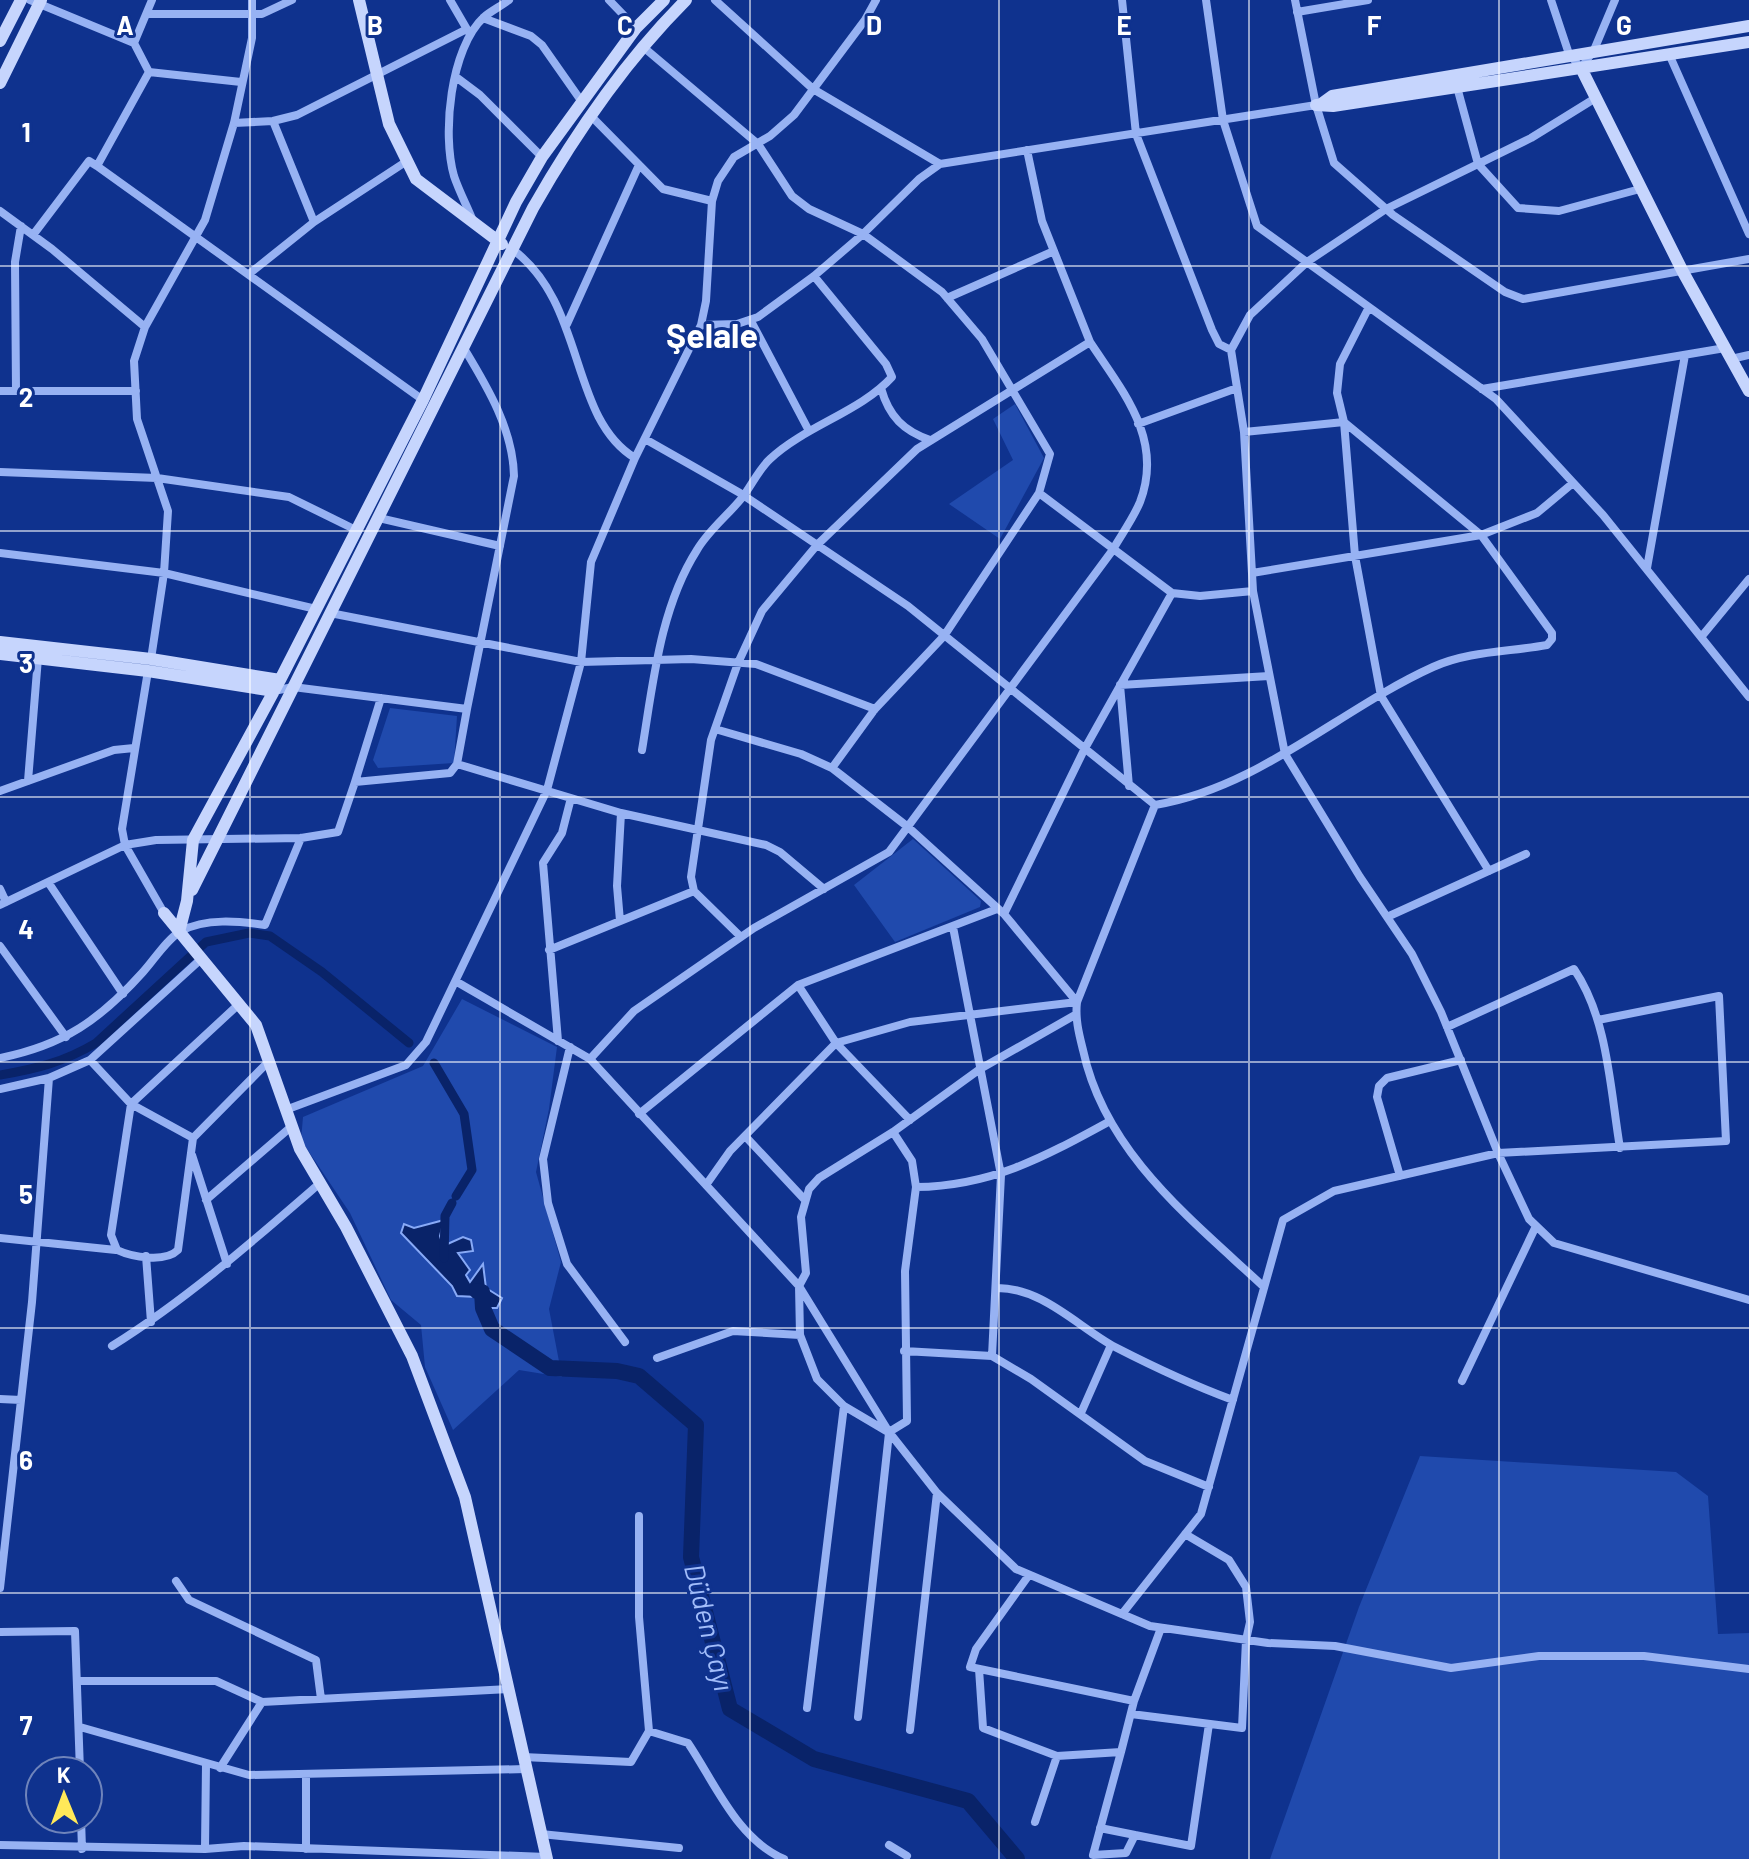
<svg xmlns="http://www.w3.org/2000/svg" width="1749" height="1859" viewBox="0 0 1749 1859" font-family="Barlow,sans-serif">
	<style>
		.green { fill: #204aad }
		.water { fill: #092369; stroke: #88aaf7; stroke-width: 2 }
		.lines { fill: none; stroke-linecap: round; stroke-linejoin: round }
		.canal { stroke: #092369; stroke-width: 9 }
		.river { stroke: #092369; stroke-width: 16 }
		.street { stroke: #97b2f3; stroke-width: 8 }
		.secondary { stroke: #c6d5fd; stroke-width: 12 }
		.grid { fill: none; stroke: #fff; stroke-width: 2; stroke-opacity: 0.55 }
		.labels { text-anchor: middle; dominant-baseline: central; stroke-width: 6; stroke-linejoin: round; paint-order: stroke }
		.water-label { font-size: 28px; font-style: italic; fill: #a2bdfa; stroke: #0f328e }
		.district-label { font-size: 34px; font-weight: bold; fill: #fff; stroke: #0f328e }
		.grid-label { font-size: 26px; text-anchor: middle; font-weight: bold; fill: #fff; stroke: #0f328e; stroke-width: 6; stroke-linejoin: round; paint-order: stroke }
	</style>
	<rect width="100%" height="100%" fill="#0f328e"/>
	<path class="green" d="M 1015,404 L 1044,458 L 1000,539 L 949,504 L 1013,460 L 993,419 Z
		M 390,708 L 457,716 L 454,763 L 378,768 L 373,760 Z
		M 913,839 L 981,901 L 980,907 L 895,942 L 854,885 Z
		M 462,999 L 557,1047 L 549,1109 L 536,1172 L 561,1262 L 549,1309 L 562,1377 L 519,1370 L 453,1430 L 425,1367 L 421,1325 L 391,1300 L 350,1213 L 301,1140 L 303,1117 L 423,1066 Z
		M 1420,1456 L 1676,1472 L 1708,1496 L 1718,1634 L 1749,1633 L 1749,1859 L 1270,1859 L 1359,1607 Z"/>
	<path class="water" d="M 444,1220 L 440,1236 L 443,1246 L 463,1237 L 471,1240 L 473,1251 L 458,1253 L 470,1270 L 466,1275 L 470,1282 L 483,1264 L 486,1288 L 502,1298 L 497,1308 L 483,1308 L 477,1297 L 457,1296 L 452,1286 L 401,1233 L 404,1224 L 414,1228 Z"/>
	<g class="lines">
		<path class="canal" d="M 434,1063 L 464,1114 L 472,1170 L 456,1196
			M 0,1075 C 36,1069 64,1062 96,1043 L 206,942 L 249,933 L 270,936 L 322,972 L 409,1043
			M 444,1258 L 445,1216 L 452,1203"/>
		<path class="river" d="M 477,1291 L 482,1292 L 483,1308 L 492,1329 L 550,1368 L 617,1371 L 639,1376 L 696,1425 L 691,1557 L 730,1709 L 814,1759 L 968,1801 L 1017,1859"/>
		<path class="street" d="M 30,0 L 134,43 L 149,72 L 97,166 L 423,400
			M 450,0 L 468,31
			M 609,0 L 636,28
			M 715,0 L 813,89 L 940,164
			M 1122,0 L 1136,134 L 1212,330 L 1219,344 L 1231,350
			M 1206,0 L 1223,120 L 1257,226 L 1496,399 L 1603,515 L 1749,697
			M 1295,0 L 1316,105 L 1334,163 L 1393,215 L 1505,292 L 1523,299 L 1749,259
			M 1551,0 L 1569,54 L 1581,68 L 1594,50 L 1615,0
			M 1297,12 L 1368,0
			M 147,14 L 262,14 L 292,0
			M 483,18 L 531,36 L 542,45 L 582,102
			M 134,43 L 152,0
			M 642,46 L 758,144 L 792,196 L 809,209 L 863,234 L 942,292 L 982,339 L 1050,454 L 1039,493 L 944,636 L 875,709 L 832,768 L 908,827 L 1004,914 L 1077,1002
			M 1669,54 L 1749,234
			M 149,72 L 241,82
			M 456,77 L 480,95 L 542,157
			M 1457,87 L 1478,164 L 1518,208 L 1559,211 L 1640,189
			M 1594,99 L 1531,138 L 1386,209 L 1307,262 L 1250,315 L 1231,350 L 1244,432 L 1253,591 L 1285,754 L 1360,877 L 1412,954 L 1441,1012 L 1498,1153 L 1529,1219 L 1554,1243 L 1749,1300
			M 592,117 L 663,189 L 712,201
			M 273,121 L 314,222 L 407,161
			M 234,123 L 273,121 L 297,115 L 467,29
			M 0,211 L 52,249 L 145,327
			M 473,221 C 467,206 459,191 454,176 C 442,135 450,48 484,17 C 491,11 501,6 509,0
			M 33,235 L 89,161 L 97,166
			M 512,249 C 587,304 568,417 635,458
			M 249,274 L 314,222
			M 947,298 L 1054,251
			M 751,321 L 809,431
			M 567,324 L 639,165
			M 701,325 L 737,324 L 758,317 L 814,276 L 863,234 L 919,179 L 940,164 L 1316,105
			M 465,350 C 488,388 513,430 514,476 L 467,709
			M 1731,359 L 1749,355
			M 881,388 C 889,417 904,431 930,440
			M 1482,389 L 1725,348
			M 0,391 L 136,391
			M 16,391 L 15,262 L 21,226
			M 1138,424 L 1237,388
			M 1244,432 L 1344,422 L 1355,556 L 1381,696 L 1489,871
			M 645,439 L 740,493 L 908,606 L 1155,805 C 1259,788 1340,709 1433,667 C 1469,651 1508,652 1547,645 L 1552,639 L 1552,633 L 1481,535 L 1344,422 L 1337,393 L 1340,364 L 1369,307
			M 0,472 L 157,478 L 289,497 L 356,530
			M 1039,493 L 1172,593 L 1200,596 L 1253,591
			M 379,518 L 500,546
			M 0,553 L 164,573 L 316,609
			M 1647,568 L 1685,355
			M 1252,573 L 1481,535 L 1537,513 L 1573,483
			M 330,613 L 581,662 L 691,659 L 756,664 L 875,709
			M 1702,636 L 1749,579
			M 151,659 L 164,573 L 168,511 L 137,419 L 134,361 L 145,327 L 205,220 L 234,123 L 252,38 L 252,0
			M 148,671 L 122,829 L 125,845 L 164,913
			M 715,729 L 801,754 L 832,768
			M 642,750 C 653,684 660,608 697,550 C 708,531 727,516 741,499 C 751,487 758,470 770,459 C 805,426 860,412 892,377 L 886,364 L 814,276
			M 457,764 L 621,813 L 766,845 L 780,852 L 824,889
			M 28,781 L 38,658
			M 355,782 L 381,698
			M 1129,786 L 1120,685 L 1269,676
			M 0,791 L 114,750 L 134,748
			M 1155,805 L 1077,1002 C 1075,1019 1079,1034 1083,1050 C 1105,1153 1191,1219 1264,1287
			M 48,882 L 123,994
			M 0,889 L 6,902
			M 0,905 L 125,845 L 156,840 L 301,838 L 338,832 L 355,782 L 450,773 L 457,764 L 467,709 L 293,687 L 274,691
			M 1004,914 L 1084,750 L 1172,593
			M 1387,917 L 1526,854
			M 620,921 L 617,886 L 621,813
			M 953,927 L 1001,1175 L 992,1356
			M 741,937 L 694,891 L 691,877 L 711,740 L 738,663 L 762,611 L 817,545 L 917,449 L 1090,342 L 1042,221 L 1027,150
			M 0,946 L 66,1037
			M 549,950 L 694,891
			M 457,982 L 590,1059 L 799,1286 L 889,1432 L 937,1493 L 1016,1569 L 1150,1626 L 1268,1643 L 1335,1646 L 1451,1668 L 1539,1656 L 1644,1656 L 1749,1669
			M 798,985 L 836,1043 L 910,1120
			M 239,1004 L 131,1104 L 111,1235 L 117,1250 C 132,1257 165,1263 178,1250 L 193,1138 L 270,1060
			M 1447,1027 L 1574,969 C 1608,1019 1610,1088 1620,1148
			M 558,1041 L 543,863 L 562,833 L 571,798
			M 570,1047 L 543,1159 L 548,1203 L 567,1264 L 625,1342
			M 0,1058 C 64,1045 100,1020 143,972 C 154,960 167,939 181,931 C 206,918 238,921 265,925 L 301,838
			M 590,1059 L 634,1011 L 754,928 L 889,852 L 1112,551 C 1121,535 1133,519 1140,502 C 1164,439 1123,392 1090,342
			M 90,1060 L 131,1104 L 193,1138
			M 0,1089 L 49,1078 L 90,1060 L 200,960
			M 288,1109 L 406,1065 L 426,1042 L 547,790 L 581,662 L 591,562 L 635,458 L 701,325 L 706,301 L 712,201 L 718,181 L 734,157 L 770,136 L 794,115 L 865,20 L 876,0
			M 639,1114 L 798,985 L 997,909
			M 745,1136 L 805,1200
			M 192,1155 L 227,1264
			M 1400,1176 L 1377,1097 L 1379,1086 L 1387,1078 L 1461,1060
			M 706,1185 L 730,1151 L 836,1043 L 910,1022 L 1077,1002
			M 916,1187 C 992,1186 1044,1157 1110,1121
			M 206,1200 L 292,1126
			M 0,1238 L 116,1250
			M 146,1256 L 151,1322
			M 996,1288 C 1042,1287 1078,1327 1115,1347 C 1154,1367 1192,1385 1233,1400
			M 112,1346 C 187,1299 253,1241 320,1183
			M 904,1351 L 992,1356 L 1031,1379 L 1145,1461 L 1209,1487
			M 657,1358 L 733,1331 L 800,1335
			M 1462,1381 L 1536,1226
			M 0,1399 L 21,1400
			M 1081,1413 L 1111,1345
			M 888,1432 L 844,1406 L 817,1379 L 800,1335 L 799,1286 L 806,1273 L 801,1217 L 809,1189 L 819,1178 L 893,1132 L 980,1069 L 1075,1015
			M 889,1432 L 907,1421 L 905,1271 L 916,1187 L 912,1161 L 893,1132
			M 639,1516 L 639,1617 L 649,1731
			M 1029,1575 L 976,1649 L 970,1667 L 1134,1701 L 1161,1628
			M 176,1581 L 189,1600 L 316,1660 L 321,1699
			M 0,1588 L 32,1302 L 49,1078
			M 1122,1614 L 1201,1514 L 1283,1220 L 1334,1191 L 1498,1153 L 1726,1141 L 1719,996 L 1598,1020
			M 0,1632 L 75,1631 L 80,1771
			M 979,1669 L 983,1728 L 1057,1756 L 1121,1752 L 1134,1701
			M 79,1681 L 216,1681 L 262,1702 L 509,1689
			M 807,1708 L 844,1406
			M 1131,1714 L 1242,1728 L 1246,1640 L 1250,1622 L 1246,1587 L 1229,1560 L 1185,1534
			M 858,1717 L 889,1433
			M 80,1727 L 249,1775 L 526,1769
			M 910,1730 L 937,1493
			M 1121,1752 L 1093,1855 L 1126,1853 L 1135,1835 L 1191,1846 L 1209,1724
			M 523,1757 L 631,1762 L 649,1731 L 688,1743 C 715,1783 737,1839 784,1859
			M 206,1764 L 205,1849 L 244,1846 L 546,1857
			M 220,1768 L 262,1702
			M 306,1774 L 306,1849
			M 81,1819 L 82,1849
			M 1035,1822 L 1057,1756
			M 1100,1828 L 1135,1835
			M 541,1834 L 679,1848
			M 0,1845 L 205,1849
			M 889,1845 L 907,1856"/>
		<path class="secondary" d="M 359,0 L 389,124 L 416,179 L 502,244
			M 0,41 L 21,0
			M 1581,68 L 1683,272 L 1749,391
			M 0,83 L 41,0
			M 1321,104 L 1332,96 L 1749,26
			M 1316,105 L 1333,106 L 1749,42
			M 0,642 L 151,659 L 280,680
			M 0,654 L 148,671 L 274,691
			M 192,890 L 533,208 C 575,134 626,60 686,0
			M 164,913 L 256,1025 L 300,1149 L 346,1227 L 412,1356 L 465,1497 L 547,1859
			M 179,932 L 187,901 L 193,840 L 280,680 L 423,400 L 516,202 L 542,157 L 636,28 L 664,0"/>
	</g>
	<path class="grid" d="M 250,0 L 250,1859M 500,0 L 500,1859M 750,0 L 750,1859M 999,0 L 999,1859M 1249,0 L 1249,1859M 1499,0 L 1499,1859M 0,266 L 1749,266M 0,531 L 1749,531M 0,797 L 1749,797M 0,1062 L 1749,1062M 0,1328 L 1749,1328M 0,1593 L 1749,1593"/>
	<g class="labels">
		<g class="water-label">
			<text transform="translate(710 1627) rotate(76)">Düden Çayı</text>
		</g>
		<g class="district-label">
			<text x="712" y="334">Şelale</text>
		</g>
	</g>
	<g class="grid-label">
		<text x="125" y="35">A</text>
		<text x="375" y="35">B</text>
		<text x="625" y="35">C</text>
		<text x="874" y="35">D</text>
		<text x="1124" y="35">E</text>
		<text x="1374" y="35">F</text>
		<text x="1624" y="35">G</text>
		<text x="26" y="142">1</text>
		<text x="26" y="407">2</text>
		<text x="26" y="673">3</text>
		<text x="26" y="939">4</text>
		<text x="26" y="1204">5</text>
		<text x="26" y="1470">6</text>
		<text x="26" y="1735">7</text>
	</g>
	<g transform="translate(64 1795) rotate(359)"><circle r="38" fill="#0f328e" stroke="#6f84bb" stroke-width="2"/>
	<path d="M0-6L14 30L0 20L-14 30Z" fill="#ffe959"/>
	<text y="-12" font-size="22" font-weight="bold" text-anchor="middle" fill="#ffffff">K</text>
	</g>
</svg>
